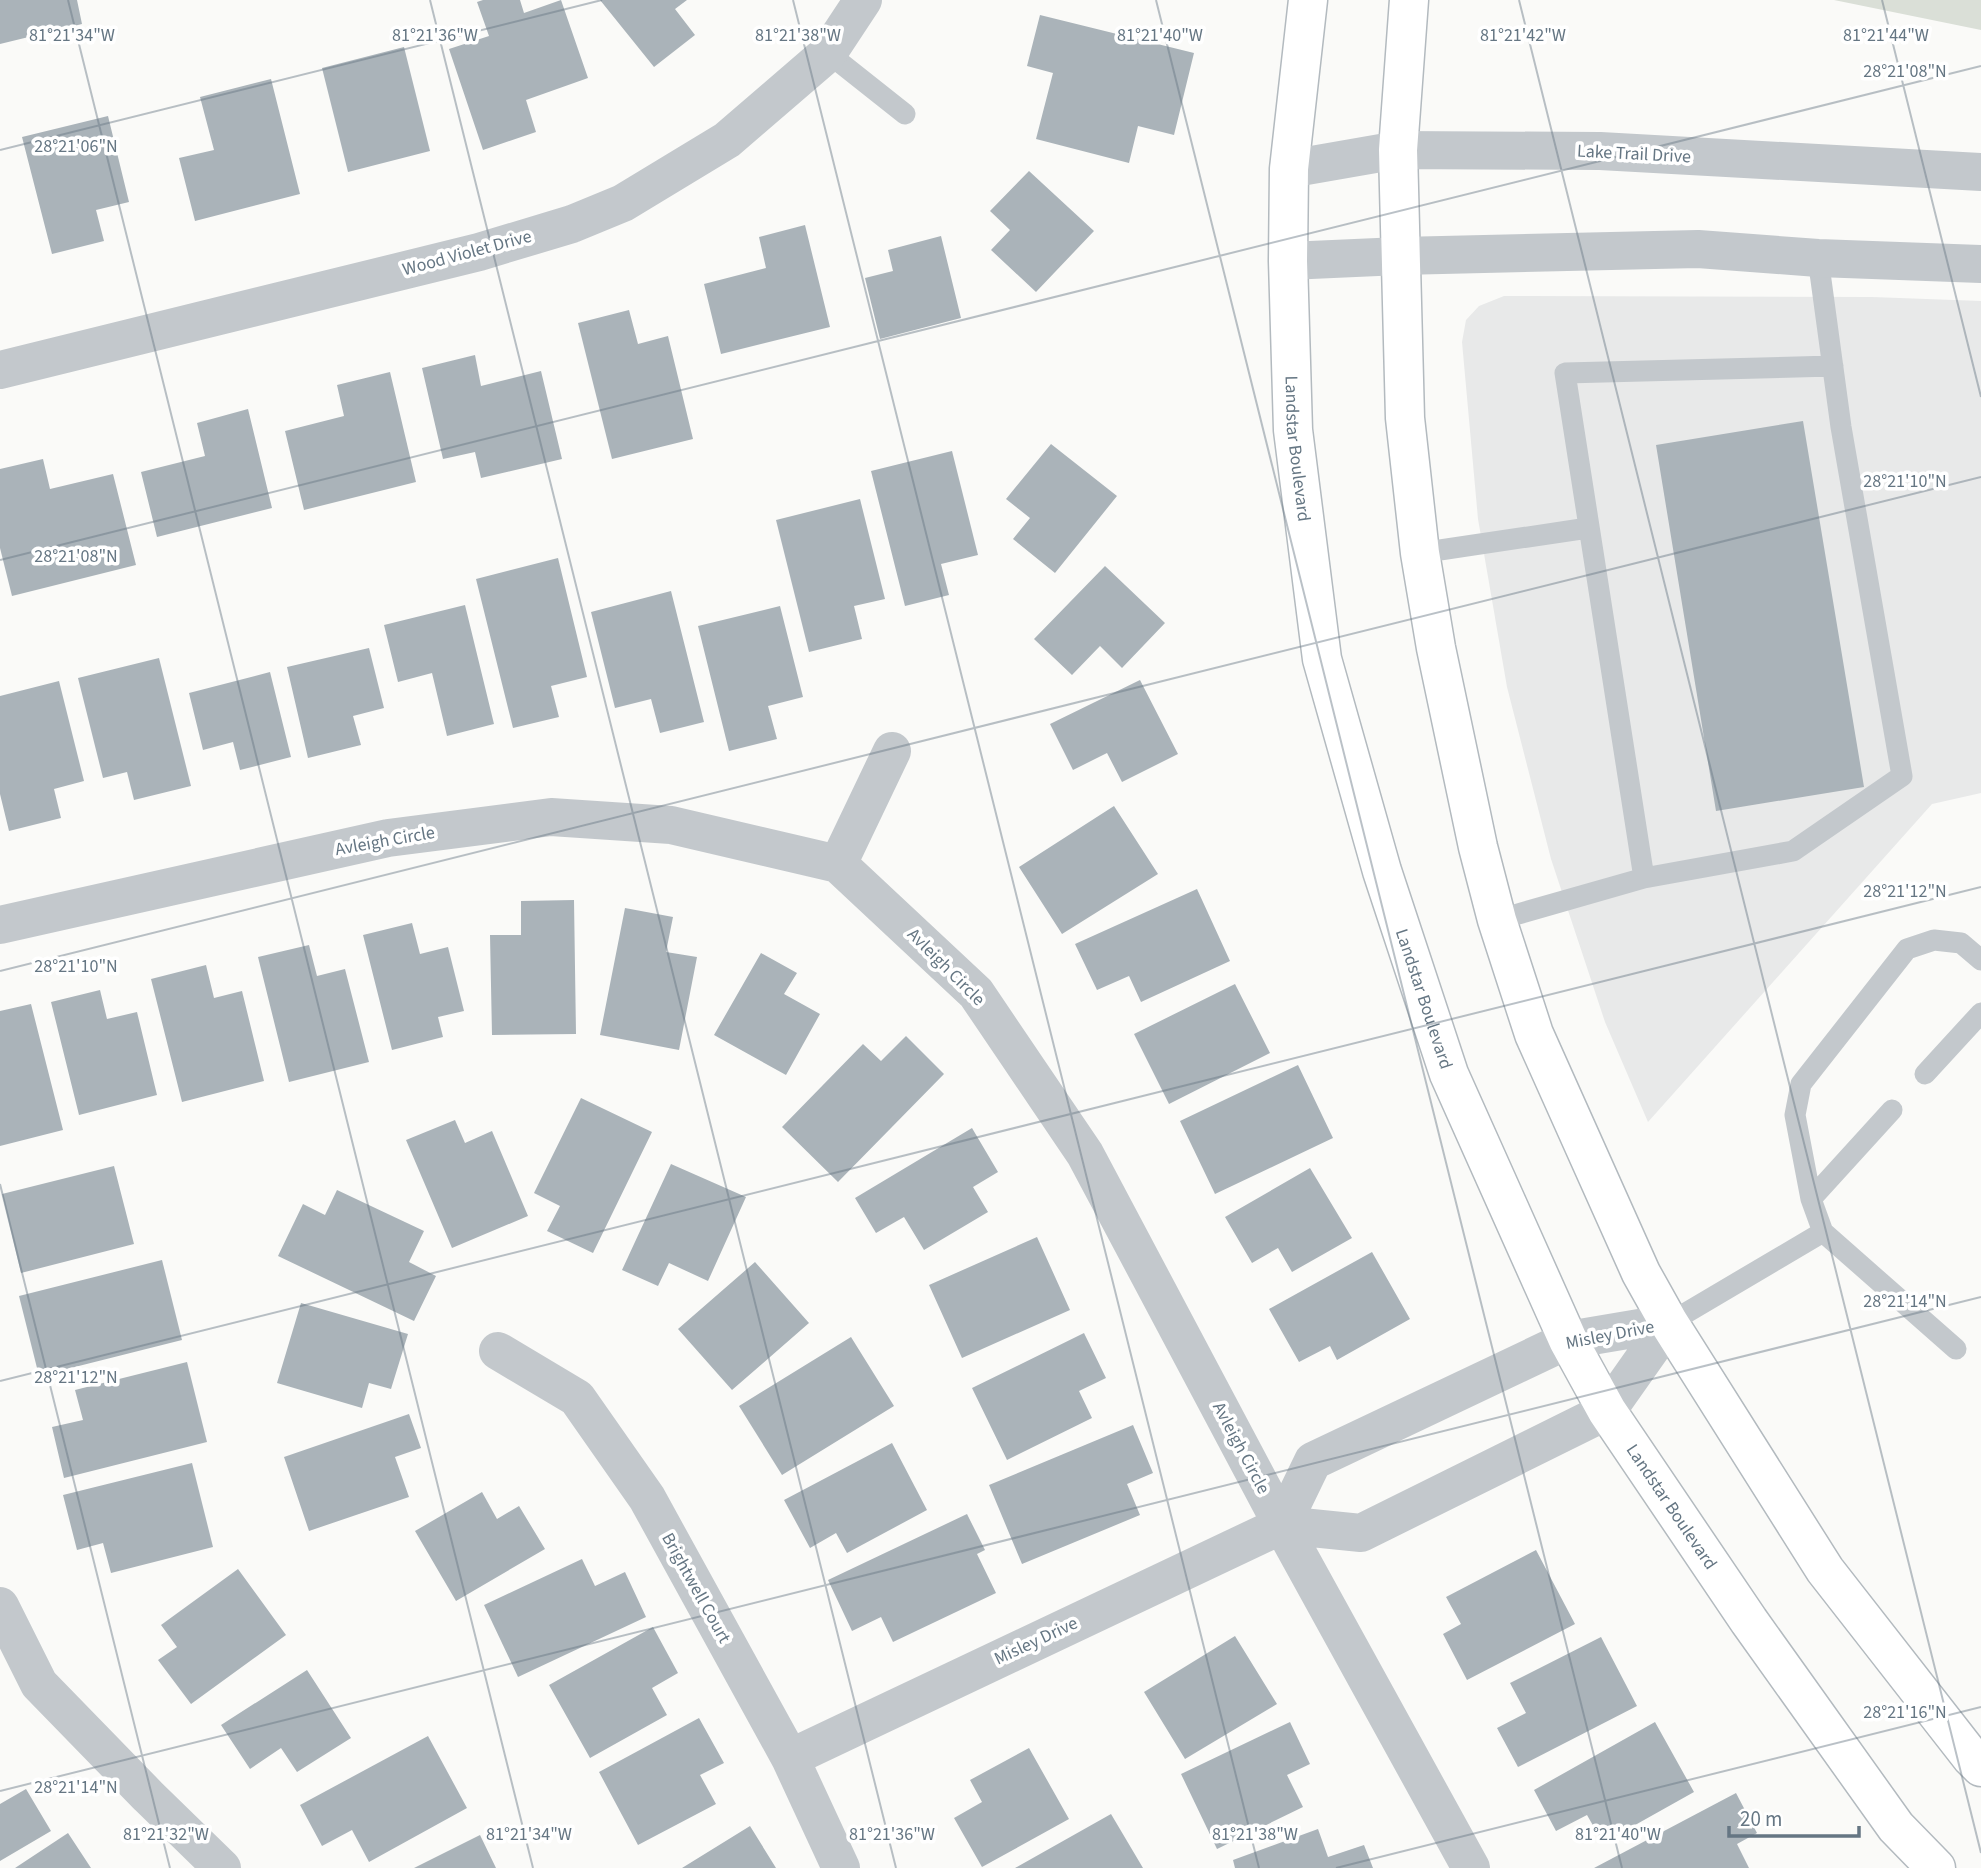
<svg xmlns="http://www.w3.org/2000/svg" width="1981" height="1868" viewBox="0 0 1981 1868" font-family="'Source Sans 3',sans-serif">
	<style>
		.built { fill: #e8e9e9 }
		.green { fill: #dadfd7 }
		.building { fill: #aab3b9 }
		.lines { fill: none; stroke-linecap: round; stroke-linejoin: round }
		.secondary-casing { stroke: #b3babf; stroke-width: 41 }
		.service { stroke: #c3c8cc; stroke-width: 21 }
		.minor { stroke: #c3c8cc; stroke-width: 38 }
		.secondary { stroke: #fff; stroke-width: 38 }
		.ticks { fill: none; stroke: #657683; stroke-width: 2; stroke-opacity: 0.45 }
		.labels { text-anchor: middle; dominant-baseline: central; stroke-width: 7; stroke-linejoin: round; paint-order: stroke }
		.street-label { font-size: 18px; fill: #657683; stroke: #fff }
		.ticks-label { font-size: 18px; text-anchor: middle; fill: #657683; stroke: #fff; stroke-width: 7; stroke-linejoin: round; paint-order: stroke }
	</style>
	<rect width="100%" height="100%" fill="#fafaf8"/>
	<path class="built" d="M 1504,296 L 1872,297 L 1981,301 L 1981,793 L 1932,804 L 1648,1122 L 1605,1022 L 1551,859 L 1507,687 L 1478,519 L 1462,342 L 1466,320 L 1479,306 Z"/>
	<path class="green" d="M 1834,0 L 1981,0 L 1981,30 Z"/>
	<path class="building" d="M 0,0 L 77,0 L 82,24 L 0,44 Z
		M 483,0 L 520,0 L 524,13 L 561,0 L 588,78 L 526,100 L 536,132 L 483,150 L 449,49 L 489,36 L 477,2 Z
		M 600,0 L 687,0 L 675,9 L 695,35 L 654,67 Z
		M 1040,15 L 1194,53 L 1174,135 L 1138,126 L 1129,163 L 1036,139 L 1053,73 L 1027,66 Z
		M 404,47 L 430,151 L 348,172 L 322,68 Z
		M 271,79 L 300,194 L 195,221 L 179,158 L 214,150 L 200,97 Z
		M 108,116 L 129,202 L 96,210 L 104,241 L 52,254 L 22,137 Z
		M 1029,171 L 1094,231 L 1036,292 L 991,250 L 1010,230 L 990,211 Z
		M 805,225 L 830,327 L 721,354 L 704,284 L 766,268 L 759,237 Z
		M 941,236 L 961,318 L 880,339 L 865,278 L 893,271 L 888,250 Z
		M 629,310 L 638,344 L 668,336 L 693,439 L 612,459 L 578,323 Z
		M 475,355 L 481,386 L 541,371 L 562,459 L 481,478 L 475,452 L 443,459 L 422,368 Z
		M 390,372 L 416,482 L 304,510 L 285,431 L 344,416 L 337,385 Z
		M 248,409 L 272,508 L 157,537 L 141,472 L 205,456 L 197,423 Z
		M 1803,421 L 1864,787 L 1716,811 L 1656,445 Z
		M 1051,444 L 1117,496 L 1055,573 L 1013,539 L 1030,518 L 1006,499 Z
		M 952,451 L 978,555 L 941,564 L 949,595 L 905,606 L 871,471 Z
		M 43,459 L 50,489 L 113,474 L 136,565 L 12,596 L 0,548 L 0,469 Z
		M 860,499 L 885,599 L 854,606 L 862,639 L 809,652 L 776,520 Z
		M 558,558 L 587,677 L 551,686 L 559,717 L 513,728 L 476,579 Z
		M 1105,566 L 1165,623 L 1122,668 L 1100,646 L 1072,675 L 1034,639 Z
		M 671,591 L 704,722 L 660,733 L 651,699 L 615,708 L 591,612 Z
		M 465,605 L 494,724 L 447,736 L 432,673 L 398,682 L 384,625 Z
		M 780,606 L 803,697 L 768,706 L 777,739 L 729,751 L 698,626 Z
		M 369,648 L 384,708 L 353,716 L 361,745 L 308,758 L 287,667 Z
		M 159,658 L 191,786 L 134,800 L 127,772 L 103,778 L 78,678 Z
		M 270,672 L 291,757 L 240,770 L 233,742 L 203,750 L 189,693 Z
		M 1140,680 L 1178,754 L 1122,782 L 1107,753 L 1073,770 L 1050,724 Z
		M 59,681 L 84,781 L 54,789 L 61,818 L 9,831 L 0,794 L 0,696 Z
		M 1114,806 L 1158,874 L 1062,934 L 1019,867 Z
		M 1197,889 L 1230,961 L 1141,1002 L 1129,976 L 1097,990 L 1075,944 Z
		M 574,900 L 576,1034 L 492,1035 L 490,935 L 521,935 L 521,901 Z
		M 625,908 L 673,917 L 666,952 L 697,957 L 679,1050 L 600,1035 Z
		M 412,923 L 420,954 L 448,947 L 464,1011 L 438,1017 L 443,1037 L 392,1050 L 363,935 Z
		M 309,945 L 317,976 L 345,969 L 369,1062 L 289,1082 L 258,957 Z
		M 761,953 L 797,973 L 784,994 L 820,1014 L 786,1075 L 714,1035 Z
		M 206,965 L 214,998 L 242,991 L 264,1081 L 182,1102 L 151,979 Z
		M 1235,984 L 1270,1053 L 1169,1104 L 1134,1034 Z
		M 100,990 L 107,1019 L 137,1012 L 157,1095 L 79,1115 L 51,1002 Z
		M 31,1004 L 63,1130 L 0,1146 L 0,1011 Z
		M 906,1036 L 944,1074 L 838,1182 L 782,1127 L 863,1044 L 881,1061 Z
		M 1298,1065 L 1333,1138 L 1215,1194 L 1180,1121 Z
		M 581,1098 L 652,1132 L 593,1253 L 547,1231 L 560,1206 L 534,1193 Z
		M 455,1120 L 465,1143 L 492,1131 L 528,1216 L 452,1248 L 406,1140 Z
		M 972,1128 L 998,1172 L 973,1187 L 988,1212 L 924,1250 L 904,1217 L 876,1233 L 855,1198 Z
		M 671,1164 L 746,1197 L 708,1281 L 669,1263 L 658,1286 L 622,1270 Z
		M 114,1166 L 134,1244 L 21,1273 L 2,1194 Z
		M 1310,1168 L 1352,1238 L 1292,1272 L 1278,1248 L 1252,1263 L 1225,1217 Z
		M 337,1190 L 424,1231 L 409,1262 L 436,1276 L 414,1321 L 278,1256 L 303,1204 L 325,1215 Z
		M 1037,1237 L 1070,1310 L 962,1358 L 929,1285 Z
		M 1372,1252 L 1410,1319 L 1337,1360 L 1330,1346 L 1299,1362 L 1269,1309 Z
		M 162,1260 L 182,1340 L 39,1376 L 19,1296 Z
		M 755,1262 L 809,1323 L 732,1390 L 678,1329 Z
		M 301,1303 L 408,1334 L 391,1389 L 369,1383 L 362,1408 L 277,1383 Z
		M 1084,1333 L 1106,1378 L 1079,1391 L 1092,1418 L 1007,1460 L 972,1388 Z
		M 851,1337 L 894,1406 L 782,1475 L 739,1406 Z
		M 187,1362 L 207,1442 L 64,1478 L 52,1427 L 83,1420 L 75,1390 Z
		M 409,1414 L 421,1448 L 395,1457 L 409,1497 L 309,1531 L 284,1457 Z
		M 1133,1425 L 1153,1473 L 1127,1484 L 1140,1515 L 1022,1564 L 989,1485 Z
		M 892,1443 L 927,1510 L 847,1553 L 836,1533 L 810,1548 L 784,1500 Z
		M 192,1463 L 213,1547 L 111,1573 L 103,1543 L 77,1550 L 63,1495 Z
		M 482,1492 L 497,1519 L 519,1506 L 545,1549 L 456,1601 L 415,1531 Z
		M 967,1514 L 985,1550 L 977,1554 L 996,1593 L 893,1642 L 881,1617 L 852,1631 L 828,1580 Z
		M 1536,1550 L 1575,1624 L 1467,1680 L 1443,1634 L 1461,1624 L 1446,1597 Z
		M 582,1559 L 595,1586 L 625,1572 L 646,1617 L 518,1677 L 484,1605 Z
		M 238,1569 L 286,1635 L 191,1704 L 158,1660 L 177,1647 L 161,1625 Z
		M 653,1627 L 678,1673 L 652,1688 L 667,1715 L 590,1758 L 549,1685 Z
		M 1235,1636 L 1277,1704 L 1185,1759 L 1144,1692 Z
		M 1601,1637 L 1637,1706 L 1518,1767 L 1497,1728 L 1526,1713 L 1510,1683 Z
		M 307,1670 L 351,1738 L 297,1772 L 281,1748 L 250,1769 L 221,1725 Z
		M 699,1718 L 724,1763 L 700,1775 L 716,1804 L 638,1845 L 599,1772 Z
		M 1290,1722 L 1310,1764 L 1287,1775 L 1303,1807 L 1217,1849 L 1181,1774 Z
		M 1655,1722 L 1694,1792 L 1603,1843 L 1587,1815 L 1556,1831 L 1534,1790 Z
		M 428,1736 L 467,1808 L 369,1862 L 352,1830 L 322,1846 L 300,1805 Z
		M 1029,1748 L 1069,1819 L 982,1867 L 954,1818 L 982,1802 L 970,1780 Z
		M 26,1789 L 51,1831 L 0,1861 L 0,1804 Z
		M 1736,1793 L 1757,1833 L 1737,1844 L 1749,1868 L 1594,1868 Z
		M 1111,1814 L 1143,1868 L 1015,1868 Z
		M 750,1826 L 776,1868 L 682,1868 Z
		M 1318,1829 L 1328,1857 L 1364,1845 L 1373,1868 L 1235,1868 L 1233,1860 Z
		M 68,1833 L 91,1868 L 15,1868 Z
		M 480,1835 L 496,1868 L 414,1868 Z"/>
	<g class="lines">
		<g class="secondary-casing">
			<g id="secondary">
				<path id="s1" d="M 1308,0 L 1289,169 L 1288,261 L 1293,430 L 1322,659 L 1382,871 L 1449,1074 L 1568,1340 L 1607,1411 L 1749,1621 L 1896,1827 L 1936,1868"/>
				<path d="M 1409,0 L 1398,150 L 1405,418 L 1420,553 L 1436,648 L 1478,847 L 1497,920 L 1534,1034 L 1641,1273 L 1669,1323 L 1825,1570 L 1971,1757 L 1981,1767"/>
			</g>
		</g>
		<path class="service" d="M 828,53 L 905,114
			M 1420,553 L 1588,528
			M 1644,878 L 1565,373 L 1833,366
			M 1497,920 L 1644,878 L 1793,851 L 1902,776 L 1841,427 L 1818,258
			M 1925,1074 L 1981,1013
			M 1811,1199 L 1892,1110
			M 1669,1323 L 1823,1232
			M 1956,1349 L 1823,1232 L 1811,1199 L 1795,1115 L 1801,1084 L 1907,949 L 1934,940 L 1961,943 L 1981,960"/>
		<path class="minor" d="M 1289,169 L 1398,150 L 1600,151 L 1981,172
			M 1288,261 L 1400,256 L 1698,249 L 1818,258 L 1981,264
			M 0,370 L 479,252 L 572,224 L 623,203 L 727,140 L 828,53 L 863,0
			M 838,864 L 892,751
			M 0,925 L 388,838 L 551,817 L 671,825 L 838,864 L 976,993 L 1085,1154 L 1282,1525 L 1471,1868
			M 498,1351 L 577,1398 L 647,1498 L 790,1758 L 841,1868
			M 1282,1525 L 1313,1461 L 1568,1340 L 1669,1323
			M 0,1606 L 39,1684 L 148,1796 L 222,1868
			M 790,1758 L 1282,1525 L 1361,1533 L 1607,1411 L 1669,1323"/>
		<use href="#secondary" class="secondary"/>
	</g>
	<path class="ticks" d="M 68,0 L 533,1868M 430,0 L 896,1868M 793,0 L 1259,1868M 1156,0 L 1622,1868M 1519,0 L 1981,1853M 1882,0 L 1981,397M 0,150 L 602,0M 0,560 L 1981,66M 0,971 L 1981,477M 0,1184 L 170,1868M 0,1381 L 1981,887M 0,1791 L 1981,1297M 1336,1868 L 1981,1707"/>
	<g class="labels">
		<g class="street-label">
			<text transform="translate(1634 154) rotate(3)">Lake Trail Drive</text>
			<text transform="translate(467 253) rotate(-15)">Wood Violet Drive</text>
			<text stroke="none"><textPath href="#s1" startOffset="450">Landstar Boulevard</textPath></text>
			<text transform="translate(385 841) rotate(-10)">Avleigh Circle</text>
			<text transform="translate(946 967) rotate(45)">Avleigh Circle</text>
			<text stroke="none"><textPath href="#s1" startOffset="1017">Landstar Boulevard</textPath></text>
			<text transform="translate(1610 1335) rotate(-11)">Misley Drive</text>
			<text transform="translate(1241 1448) rotate(62)">Avleigh Circle</text>
			<text stroke="none"><textPath href="#s1" startOffset="1584">Landstar Boulevard</textPath></text>
			<text transform="translate(696 1588) rotate(61)">Brightwell Court</text>
			<text transform="translate(1036 1641) rotate(-25)">Misley Drive</text>
		</g>
	</g>
	<g class="ticks-label">
		<text x="72" y="41">81°21'34"W</text>
		<text x="435" y="41">81°21'36"W</text>
		<text x="798" y="41">81°21'38"W</text>
		<text x="1160" y="41">81°21'40"W</text>
		<text x="1523" y="41">81°21'42"W</text>
		<text x="1886" y="41">81°21'44"W</text>
		<text x="1905" y="77">28°21'08"N</text>
		<text x="76" y="152">28°21'06"N</text>
		<text x="1905" y="487">28°21'10"N</text>
		<text x="76" y="562">28°21'08"N</text>
		<text x="1905" y="897">28°21'12"N</text>
		<text x="76" y="972">28°21'10"N</text>
		<text x="1905" y="1307">28°21'14"N</text>
		<text x="76" y="1383">28°21'12"N</text>
		<text x="1905" y="1718">28°21'16"N</text>
		<text x="76" y="1793">28°21'14"N</text>
		<text x="166" y="1840">81°21'32"W</text>
		<text x="529" y="1840">81°21'34"W</text>
		<text x="892" y="1840">81°21'36"W</text>
		<text x="1255" y="1840">81°21'38"W</text>
		<text x="1618" y="1840">81°21'40"W</text>
	</g>
	<path d="M1729 1826v10h130v-10" fill="none" stroke="#657683" stroke-width="3.5"/>
	<text x="1740" y="1826" font-size="21" fill="#657683" stroke="#ffffff" stroke-width="5" paint-order="stroke">20 m</text>
</svg>
